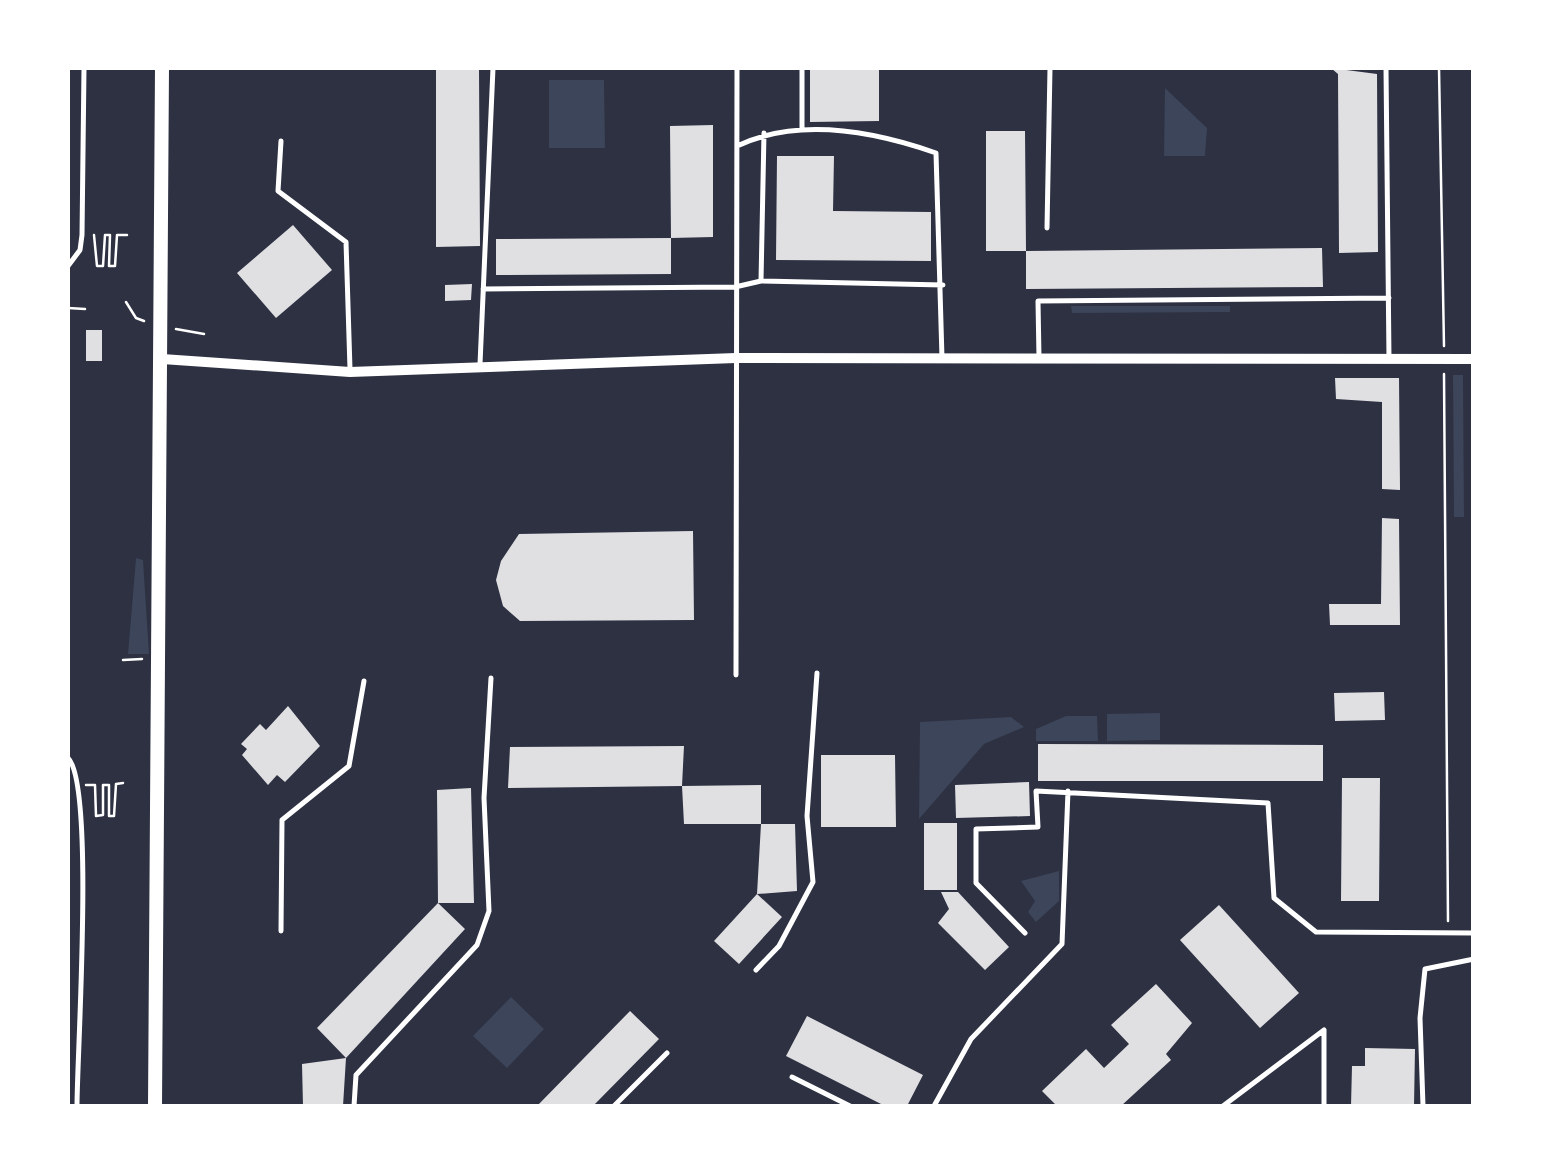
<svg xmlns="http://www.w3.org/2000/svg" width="1541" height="1174" viewBox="0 0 1541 1174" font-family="Helvetica,sans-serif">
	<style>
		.green { fill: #3c4559 }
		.building { fill: #e0e0e3 }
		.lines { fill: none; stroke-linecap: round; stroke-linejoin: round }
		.path { stroke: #fff; stroke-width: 2.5 }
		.service { stroke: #fff; stroke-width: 5 }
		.minor { stroke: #fff; stroke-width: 10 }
		.tertiary { stroke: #fff; stroke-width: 14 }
	</style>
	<rect width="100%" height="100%" fill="#2d3142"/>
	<path class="green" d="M 549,80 L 604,80 L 605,148 L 549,148 Z
		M 1165,88 L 1207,128 L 1205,156 L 1164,156 Z
		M 1071,306 L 1230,306 L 1230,312 L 1072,313 Z
		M 1453,375 L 1463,375 L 1464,517 L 1454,517 Z
		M 136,558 L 143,560 L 149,654 L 128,654 Z
		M 1160,713 L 1160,740 L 1107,741 L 1107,714 Z
		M 1066,716 L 1097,716 L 1098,741 L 1036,741 L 1036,729 Z
		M 1011,717 L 1024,727 L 984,744 L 919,819 L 920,722 Z
		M 1059,871 L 1059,901 L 1036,922 L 1028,912 L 1035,901 L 1021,881 Z
		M 511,997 L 544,1029 L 507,1068 L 473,1036 Z"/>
	<path class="building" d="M 436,68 L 479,68 L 480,246 L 436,247 Z
		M 810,68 L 879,68 L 879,121 L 810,122 Z
		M 1331,68 L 1377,74 L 1378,252 L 1339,253 L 1338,74 Z
		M 713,125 L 713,237 L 671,238 L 670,126 Z
		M 986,131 L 1025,131 L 1026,251 L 986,251 Z
		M 777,156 L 834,156 L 833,211 L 931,212 L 931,261 L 776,260 Z
		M 293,225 L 332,270 L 276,318 L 237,273 Z
		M 671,238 L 671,274 L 496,275 L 496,239 Z
		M 1322,248 L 1323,287 L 1026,289 L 1026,251 Z
		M 472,284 L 471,300 L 445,301 L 445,285 Z
		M 86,330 L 102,330 L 102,361 L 86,361 Z
		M 1335,378 L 1399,378 L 1400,490 L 1382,489 L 1382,402 L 1336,399 Z
		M 1382,518 L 1399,519 L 1400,625 L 1330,625 L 1329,604 L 1381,604 Z
		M 693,531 L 694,620 L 520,621 L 503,606 L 496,580 L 501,561 L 519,534 Z
		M 1384,692 L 1385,720 L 1335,721 L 1334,693 Z
		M 288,706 L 320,746 L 285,782 L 277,775 L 268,785 L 242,755 L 247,749 L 241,744 L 260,724 L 266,730 Z
		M 1038,744 L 1323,745 L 1323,781 L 1038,781 Z
		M 684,746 L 682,786 L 761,785 L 761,824 L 684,824 L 682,786 L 508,788 L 510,747 Z
		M 821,755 L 895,755 L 896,827 L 821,827 Z
		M 1342,778 L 1380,778 L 1379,901 L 1341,901 Z
		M 1029,782 L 1030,816 L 956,818 L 955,785 Z
		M 471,788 L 474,903 L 438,903 L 437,790 Z
		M 924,823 L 957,823 L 957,890 L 924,890 Z
		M 761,824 L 795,824 L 797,891 L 757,894 L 782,917 L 739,964 L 714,941 L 757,894 Z
		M 941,892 L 958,892 L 1009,947 L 985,970 L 938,923 L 949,909 Z
		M 438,903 L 465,929 L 346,1058 L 317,1028 Z
		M 1219,905 L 1299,993 L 1260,1028 L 1180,940 Z
		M 1156,984 L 1192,1023 L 1166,1054 L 1171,1060 L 1121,1106 L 1057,1106 L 1042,1091 L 1086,1049 L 1104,1068 L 1129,1044 L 1111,1025 Z
		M 630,1011 L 659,1039 L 593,1106 L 537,1106 Z
		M 807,1016 L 923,1075 L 907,1106 L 885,1106 L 786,1056 Z
		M 1365,1048 L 1415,1049 L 1414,1106 L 1351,1106 L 1352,1066 L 1365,1066 Z
		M 346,1058 L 343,1106 L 303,1106 L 302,1064 Z"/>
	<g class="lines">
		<path class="path" d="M 1439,68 L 1444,346
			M 94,235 L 97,266 L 103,266 L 105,235 L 110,235 L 109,266 L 115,266 L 117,235 L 127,235
			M 126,302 L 136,318 L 144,321
			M 68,308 L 85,309
			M 176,329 L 204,334
			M 1444,374 L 1448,921
			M 123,660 L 142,659
			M 86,785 L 95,785 L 96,816 L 103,815 L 103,785 L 109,785 L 109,816 L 114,816 L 116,784 L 123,783"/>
		<path class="service" d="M 1386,68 L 1389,359
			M 802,128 L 802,68
			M 281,141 L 278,191 L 346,242 L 350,369
			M 737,146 C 798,117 873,131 936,153 L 942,358
			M 1047,228 L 1050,68
			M 68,266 L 80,250 L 82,235 L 84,68
			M 761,281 L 764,133
			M 483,289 L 735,287 L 761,281 L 943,285
			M 1039,358 L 1038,301 L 1389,298
			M 480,364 L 493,68
			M 736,675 L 737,68
			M 68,758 C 95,785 77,1052 77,1106
			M 281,931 L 282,820 L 349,766 L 364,681
			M 1025,933 L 976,883 L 976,829 L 1038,827 L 1036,791 L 1268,803 L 1274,898 L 1316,932 L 1474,933
			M 756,970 L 779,946 L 813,882 L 807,816 L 817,673
			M 1324,1030 L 1324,1106
			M 792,1077 L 850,1106
			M 354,1106 L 356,1075 L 477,945 L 489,911 L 484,798 L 491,678
			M 614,1106 L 667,1053
			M 934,1106 L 971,1039 L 1062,944 L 1068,791
			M 1223,1106 L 1324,1030
			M 1423,1106 L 1420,1018 L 1425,969 L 1474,959"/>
		<path class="minor" d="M 162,359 L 350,372 L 736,358 L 1474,359"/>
		<path class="tertiary" d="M 155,1106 L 162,68"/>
	</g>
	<rect width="1541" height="1174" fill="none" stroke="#ffffff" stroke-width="140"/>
</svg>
